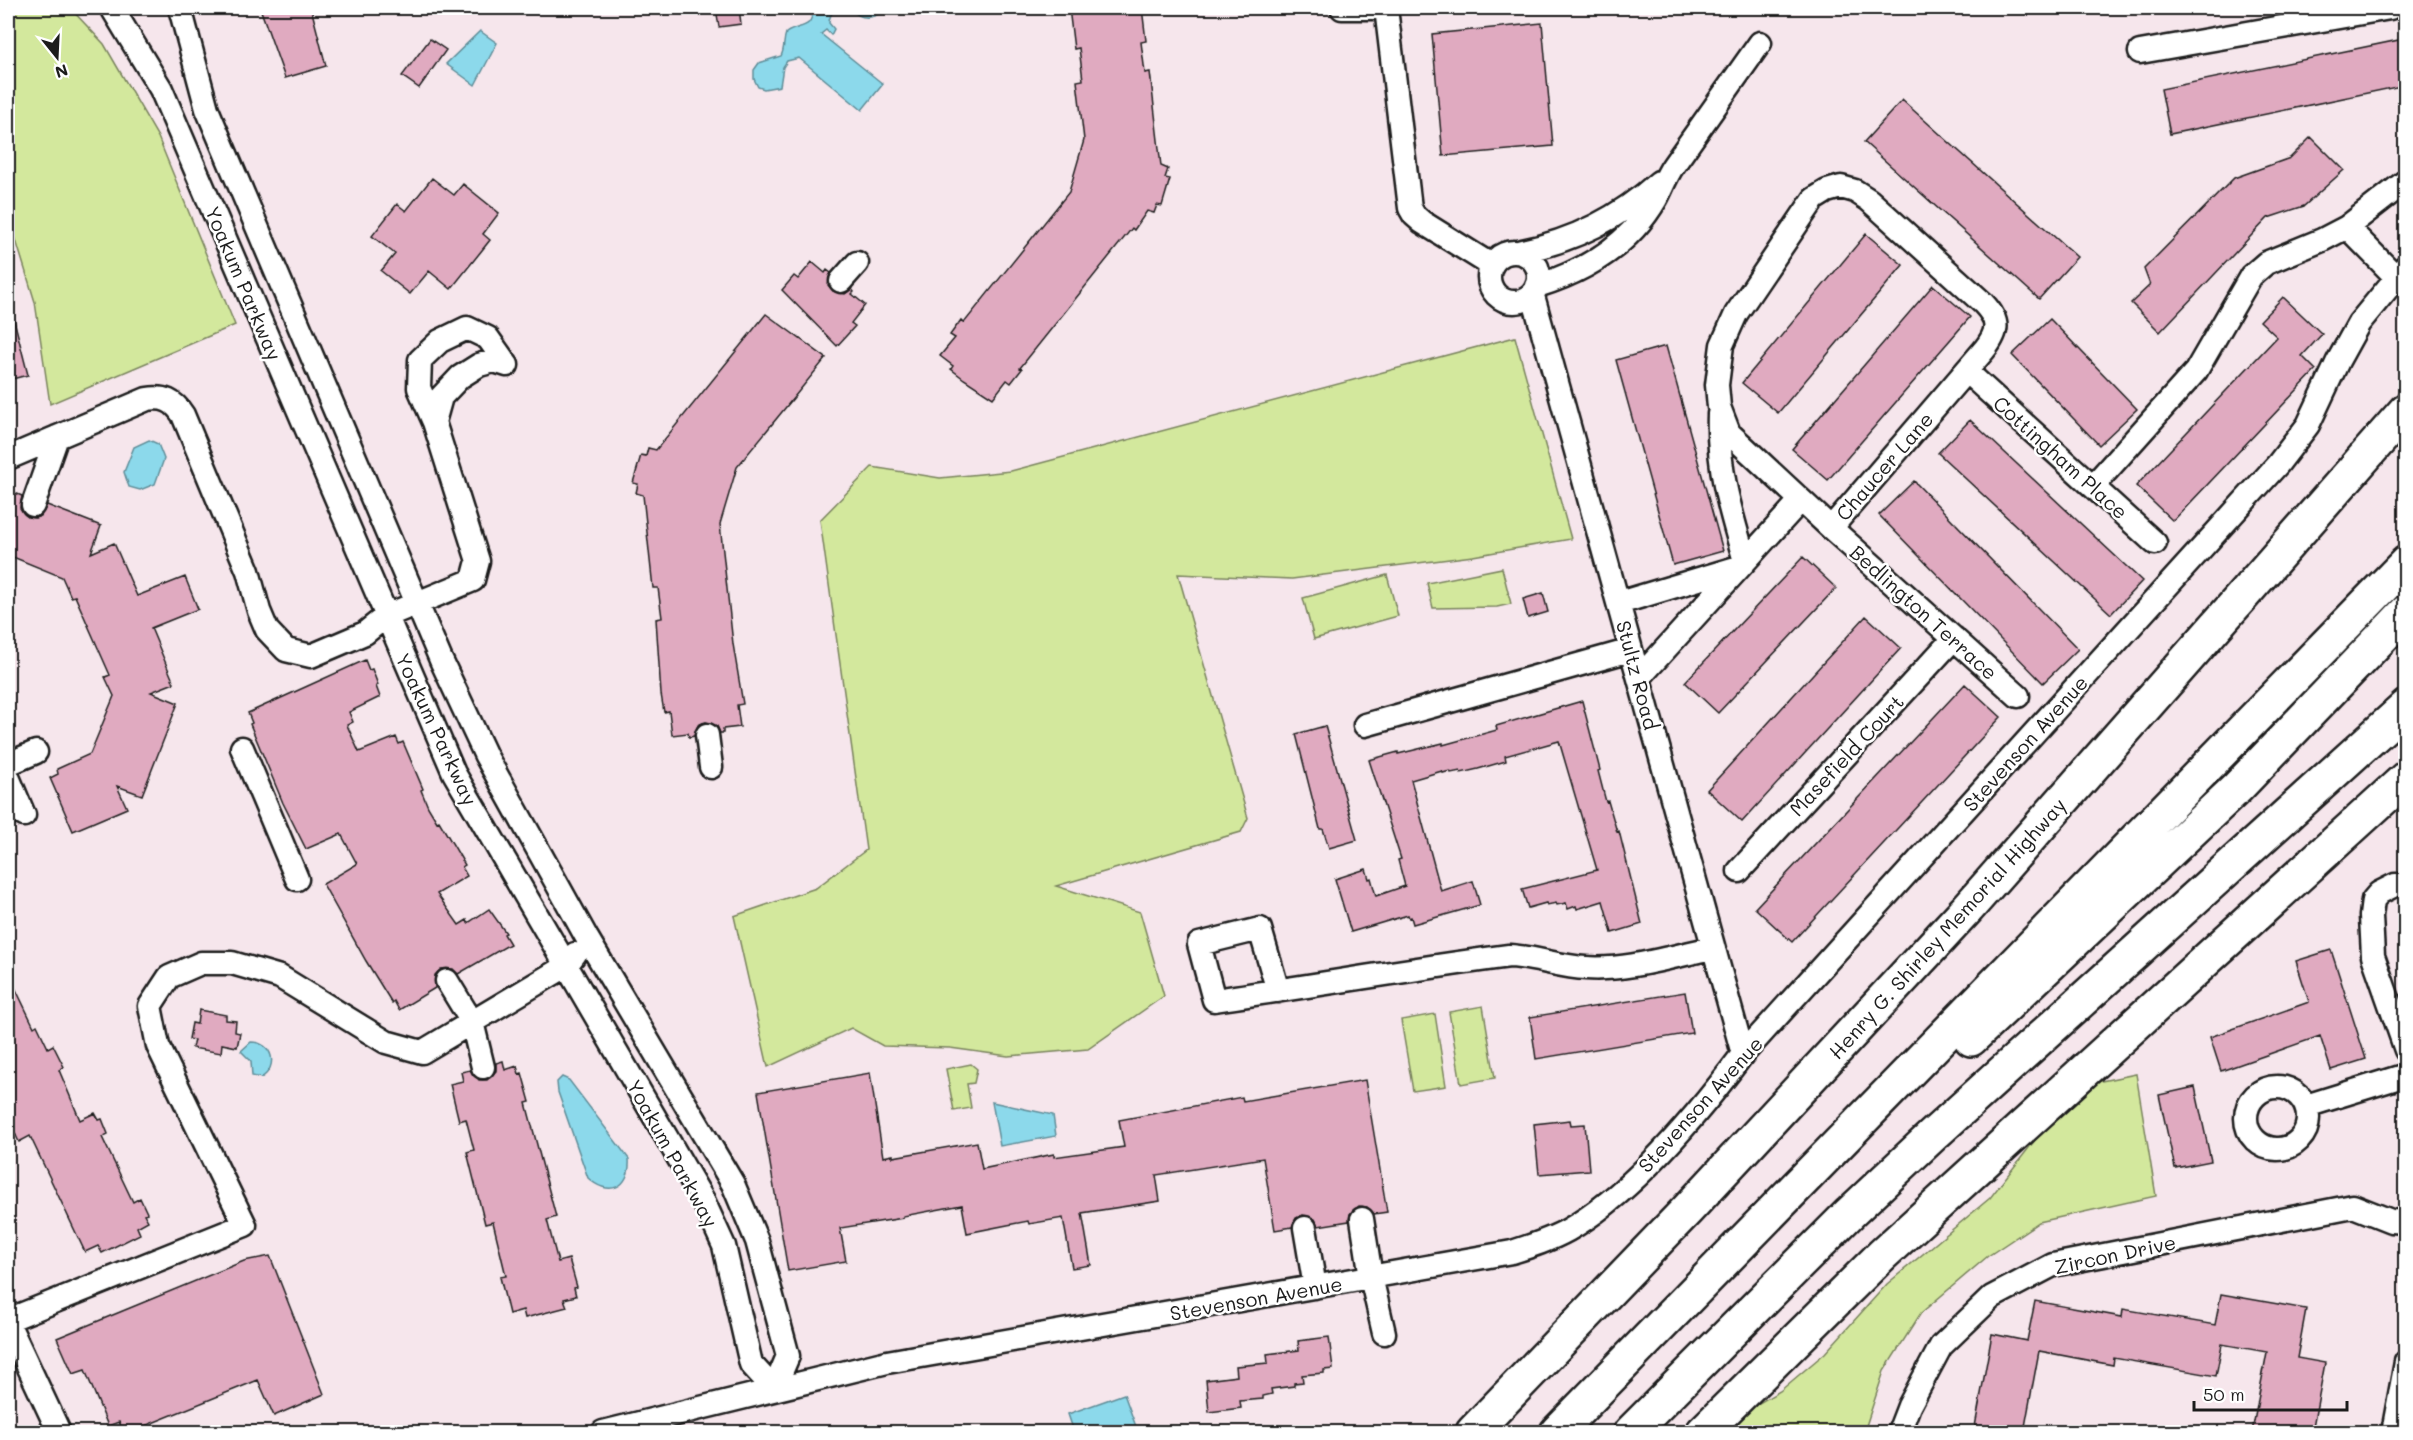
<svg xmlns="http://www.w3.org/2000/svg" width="2413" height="1440" viewBox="0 0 2413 1440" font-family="Mali,sans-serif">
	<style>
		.green { fill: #d3e89d; stroke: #78825c; stroke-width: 1.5 }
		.water { fill: #8cd9eb; stroke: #5f8d98; stroke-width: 1.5 }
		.building { fill: #e0aac0; stroke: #1c1c1c; stroke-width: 1.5 }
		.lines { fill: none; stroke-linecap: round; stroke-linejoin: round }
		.minor-casing { stroke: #1c1c1c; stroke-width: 27 }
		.highway-casing { stroke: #1c1c1c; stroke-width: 38 }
		.minor { stroke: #fff; stroke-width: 22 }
		.highway { stroke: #fff; stroke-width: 33 }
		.labels { text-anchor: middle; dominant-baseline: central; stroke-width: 5; stroke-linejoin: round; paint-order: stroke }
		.street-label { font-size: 20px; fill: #1c1c1c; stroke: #fff }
	</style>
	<rect width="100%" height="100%" fill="#f6e6ec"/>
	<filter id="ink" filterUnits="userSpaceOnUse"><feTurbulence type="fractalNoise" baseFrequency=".0167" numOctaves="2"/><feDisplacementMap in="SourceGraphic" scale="12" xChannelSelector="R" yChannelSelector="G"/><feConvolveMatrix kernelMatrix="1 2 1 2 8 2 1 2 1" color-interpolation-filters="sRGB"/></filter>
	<g filter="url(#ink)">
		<path class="green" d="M 8,8 L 70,8 L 104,44 L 158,137 L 235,325 L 50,404 L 35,302 L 8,214 Z
			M 1515,337 L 1571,539 L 1473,556 L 1292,579 L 1178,574 L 1248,818 L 1241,832 L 1056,886 L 1140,912 L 1164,996 L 1088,1049 L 1008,1056 L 950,1048 L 883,1046 L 851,1028 L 768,1067 L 734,916 L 816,888 L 866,850 L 820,520 L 872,467 L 940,478 L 1011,471 Z
			M 1502,568 L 1511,604 L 1497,607 L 1433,608 L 1427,583 Z
			M 1387,575 L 1398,616 L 1314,639 L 1303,598 Z
			M 1483,1006 L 1495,1078 L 1461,1084 L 1449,1012 Z
			M 1435,1014 L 1446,1086 L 1413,1091 L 1401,1020 Z
			M 971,1064 L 977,1069 L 974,1083 L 967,1084 L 971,1108 L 954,1111 L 946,1069 Z
			M 2136,1074 L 2156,1196 L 2039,1222 L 1988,1256 L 1921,1313 L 1884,1371 L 1864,1432 L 1709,1432 L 1780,1391 L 1825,1353 L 1887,1284 L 1990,1198 L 2077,1086 Z"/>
		<path class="water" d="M 812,8 L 885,8 L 883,11 C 877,15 872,18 865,17 C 857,17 856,12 849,9 C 838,5 829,13 829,23 L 834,29 L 831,35 L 826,30 L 821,34 L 883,84 L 862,110 L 799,58 L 787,61 L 783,67 L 780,86 L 764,89 L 758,87 L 754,79 L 754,70 L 759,63 L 781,56 C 785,48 783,41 786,33 C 799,24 814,30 812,8 Z
			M 480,31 L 497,43 L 475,85 L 446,64 Z
			M 149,440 L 158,444 L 164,459 L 155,484 L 140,490 L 129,487 L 124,472 L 134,447 Z
			M 251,1042 C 273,1042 279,1067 261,1078 L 252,1076 L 251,1061 L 241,1051 Z
			M 562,1077 L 569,1080 L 629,1159 C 631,1189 608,1197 588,1178 L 558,1092 L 557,1082 Z
			M 992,1102 L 1053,1115 L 1056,1136 L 1000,1146 Z
			M 1124,1394 L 1138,1432 L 1074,1432 L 1068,1414 Z"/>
		<path class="building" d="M 260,8 L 311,8 L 326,66 L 285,78 Z
			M 716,8 L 739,8 L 741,24 L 719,27 Z
			M 1069,8 L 1142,8 L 1146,41 L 1141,42 L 1145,73 L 1150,72 L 1161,166 L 1168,169 L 1165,178 L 1170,179 L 1162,206 L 1157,205 L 1154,213 L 1147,211 L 1134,230 L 1132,228 L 1020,368 L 1022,369 L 1011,383 L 1007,380 L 993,398 L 964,379 L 951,369 L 953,366 L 940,356 L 955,338 L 950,335 L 961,320 L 964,323 L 1069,192 L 1084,140 L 1077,81 L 1083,80 L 1079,48 L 1074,49 Z
			M 1542,23 L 1553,146 L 1443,156 L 1432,34 Z
			M 430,39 L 446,50 L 419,88 L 402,76 Z
			M 2399,40 L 2406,69 L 2406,85 L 2170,134 L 2161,89 Z
			M 1902,100 L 2077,257 L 2039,299 L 1864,142 Z
			M 2311,137 L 2344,170 L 2304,206 L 2268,218 L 2160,332 L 2131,303 L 2150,285 L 2144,269 L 2234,178 L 2290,158 Z
			M 432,178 L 454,195 L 463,184 L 499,213 L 483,234 L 490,240 L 451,289 L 429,271 L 410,294 L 381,271 L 395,254 L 372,236 L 397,204 L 406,211 Z
			M 1866,234 L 1903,265 L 1778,413 L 1742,383 Z
			M 812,262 L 825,273 L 827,270 L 831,273 L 828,285 L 833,291 L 845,294 L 852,289 L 854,292 L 852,294 L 865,305 L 851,323 L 855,326 L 837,346 L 782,290 L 794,276 L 798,279 Z
			M 1933,285 L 1970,317 L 1828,480 L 1792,449 Z
			M 2283,297 L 2322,334 L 2302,356 L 2316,370 L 2173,521 L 2136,486 L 2277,337 L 2260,321 Z
			M 766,314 L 826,358 L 737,467 L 720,524 L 733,644 L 743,704 L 737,705 L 740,727 L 723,729 L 723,733 L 720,733 L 717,726 L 706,722 L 698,725 L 694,736 L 689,737 L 688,733 L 672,735 L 669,711 L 664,712 L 661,694 L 656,619 L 662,618 L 658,588 L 653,588 L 643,495 L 636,493 L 638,484 L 633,483 L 641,455 L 646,456 L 648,448 L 656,450 Z
			M 13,316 L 28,375 L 8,380 L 8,317 Z
			M 2050,319 L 2137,409 L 2099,445 L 2012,355 Z
			M 1666,346 L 1723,551 L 1673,565 L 1616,360 Z
			M 1970,420 L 2142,581 L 2111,614 L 1938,453 Z
			M 1914,481 L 2078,649 L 2043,683 L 1879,515 Z
			M 8,490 L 22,496 L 20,508 L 28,517 L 35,518 L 41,516 L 47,505 L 101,526 L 91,553 L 114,543 L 137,596 L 185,577 L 198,609 L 151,628 L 174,683 L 151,692 L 178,703 L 142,795 L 117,786 L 127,808 L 73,831 L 50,778 L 58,774 L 57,769 L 90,754 L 114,696 L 105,677 L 110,675 L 75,596 L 71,597 L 62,577 L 8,555 Z
			M 1803,557 L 1836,588 L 1718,713 L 1685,682 Z
			M 1543,593 L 1548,612 L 1528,618 L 1523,599 Z
			M 1866,616 L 1901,648 L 1742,822 L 1707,790 Z
			M 365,660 L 369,670 L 372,669 L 378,685 L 376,686 L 380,697 L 349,712 L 353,722 L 347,725 L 359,752 L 396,737 L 399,744 L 403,742 L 423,789 L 421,790 L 428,807 L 437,822 L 439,821 L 465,865 L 462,867 L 467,876 L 437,894 L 459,925 L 467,920 L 468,923 L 489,909 L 506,933 L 504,934 L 510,944 L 458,974 L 453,969 L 441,969 L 435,975 L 435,988 L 399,1010 L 394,1001 L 392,1003 L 366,961 L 323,884 L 357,864 L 341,834 L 306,849 L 283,803 L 250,724 L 252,723 L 248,713 Z
			M 1965,684 L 2001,717 L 1792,942 L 1755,908 Z
			M 1582,701 L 1600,770 L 1598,771 L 1606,802 L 1608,801 L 1617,832 L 1619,831 L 1642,924 L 1612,933 L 1603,901 L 1577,909 L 1576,906 L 1568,909 L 1566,903 L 1557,905 L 1556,903 L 1547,905 L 1546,903 L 1528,908 L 1522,889 L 1597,870 L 1559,741 L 1505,756 L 1506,761 L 1478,769 L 1461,773 L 1460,771 L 1451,773 L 1450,771 L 1443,773 L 1442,771 L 1411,780 L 1441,891 L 1473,881 L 1480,905 L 1413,924 L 1411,917 L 1409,918 L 1408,915 L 1351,932 L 1335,879 L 1366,869 L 1369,879 L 1371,878 L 1376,896 L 1405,886 L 1398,860 L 1401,859 L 1369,760 L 1398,752 L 1398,754 L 1443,743 L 1443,745 L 1497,730 L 1496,726 Z
			M 1325,726 L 1357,840 L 1329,848 L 1323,829 L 1320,829 L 1296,734 Z
			M 2331,950 L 2366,1059 L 2331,1070 L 2320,1036 L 2221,1071 L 2210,1037 L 2309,1002 L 2296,961 Z
			M 8,973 L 34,1027 L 37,1025 L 48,1048 L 53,1045 L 64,1067 L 59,1070 L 80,1120 L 95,1113 L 99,1120 L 102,1119 L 108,1134 L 102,1137 L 133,1202 L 140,1198 L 147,1213 L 144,1214 L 148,1221 L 137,1227 L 140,1234 L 102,1253 L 98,1246 L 85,1252 L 30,1136 L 19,1142 L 8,1118 Z
			M 1685,992 L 1692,1033 L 1536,1059 L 1530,1017 Z
			M 199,1010 L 226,1015 L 226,1020 L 236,1021 L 235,1032 L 240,1033 L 237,1047 L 222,1044 L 221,1053 L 192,1048 L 194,1040 L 189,1039 L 192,1023 L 197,1024 Z
			M 503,1061 L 505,1070 L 517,1066 L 519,1074 L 522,1073 L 530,1102 L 526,1103 L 556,1217 L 547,1220 L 558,1262 L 569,1259 L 577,1287 L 574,1288 L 576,1296 L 564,1299 L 567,1307 L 525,1318 L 523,1310 L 509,1314 L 500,1277 L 506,1276 L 493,1222 L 485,1224 L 467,1152 L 474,1150 L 466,1119 L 459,1121 L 450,1084 L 463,1081 L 461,1072 L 470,1070 L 479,1080 L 487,1080 L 496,1071 L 496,1063 Z
			M 870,1073 L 883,1157 L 893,1155 L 893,1157 L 977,1142 L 982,1169 L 1054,1154 L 1054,1157 L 1124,1147 L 1119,1120 L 1242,1097 L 1243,1101 L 1365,1080 L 1387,1212 L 1374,1214 L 1367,1207 L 1359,1206 L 1350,1214 L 1349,1221 L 1318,1226 L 1315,1219 L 1303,1215 L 1296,1218 L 1292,1227 L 1275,1230 L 1263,1158 L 1156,1175 L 1160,1201 L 1082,1213 L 1091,1265 L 1072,1268 L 1063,1218 L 1029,1224 L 1028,1221 L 967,1233 L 962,1205 L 903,1216 L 903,1218 L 840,1228 L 846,1261 L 788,1271 L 758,1092 Z
			M 2195,1087 L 2211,1161 L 2175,1168 L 2159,1095 Z
			M 1570,1120 L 1571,1125 L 1585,1124 L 1589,1170 L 1539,1174 L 1534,1124 Z
			M 270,1256 L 324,1394 L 274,1416 L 258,1380 L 130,1432 L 124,1432 L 119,1422 L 108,1426 L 85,1370 L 73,1374 L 57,1338 L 244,1261 Z
			M 2221,1294 L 2306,1309 L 2297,1358 L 2325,1363 L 2312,1432 L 2252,1432 L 2267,1352 L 2222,1344 L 2216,1376 L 2114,1358 L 2113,1365 L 2039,1351 L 2024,1432 L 1974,1432 L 1992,1334 L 2027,1341 L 2035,1301 L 2122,1317 L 2123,1309 L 2215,1325 Z
			M 1329,1337 L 1333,1369 L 1324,1370 L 1324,1373 L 1302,1375 L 1303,1382 L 1294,1383 L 1294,1386 L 1271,1389 L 1272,1394 L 1263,1396 L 1263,1399 L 1240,1401 L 1241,1408 L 1209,1412 L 1206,1380 L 1237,1376 L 1236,1366 L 1268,1363 L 1267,1354 L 1299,1350 L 1298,1341 Z"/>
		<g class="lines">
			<g class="minor-casing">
				<path id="minor" d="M 112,8 L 161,89 L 454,773 L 703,1200 L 724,1246 L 751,1364 L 774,1389
					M 180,8 L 207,109 L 441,660 L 486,756 L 587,938 L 733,1184 L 757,1241 L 788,1356 L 774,1389
					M 1342,8 L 1385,8
					M 1386,8 L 1410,208 L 1414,215 L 1422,222 L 1491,265
					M 2140,52 L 2390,8
					M 1841,187 L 1855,191 L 1869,200 L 1983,303 C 2000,321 1999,331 1984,350 L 1831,528 L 1729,433 L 1719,407 L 1717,385 L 1722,345 L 1736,314 L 1814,199 L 1827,191 Z
					M 2347,227 L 2396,277
					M 1522,251 C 1573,241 1620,217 1659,182
					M1489 277a25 25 0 1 1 50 0a25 25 0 1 1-50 0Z
					M 841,281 L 857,263
					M 1537,286 C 1586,271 1630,244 1656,199 C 1662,188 1666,176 1673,166 C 1702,125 1731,84 1760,43
					M 1533,296 L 1743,1054
					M 1966,371 L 2155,543
					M 1719,414 C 1717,468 1730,510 1745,561
					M 434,422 L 441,397 L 460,377 L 479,365 L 494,361 L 507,365
					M 8,458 L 147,399 C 164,396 174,401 183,415 L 248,571 L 259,611 L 267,630 L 286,650 L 311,656 L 365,633 L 386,616 L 473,580 L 478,561 L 434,422 L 419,388 L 420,360 L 440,341 L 467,328 L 488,338 L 507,365
					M 2093,486 L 2196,371 L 2251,276 L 2266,263 L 2322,240 L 2347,227 L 2406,181
					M 33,505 L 57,437
					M 1831,528 L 2018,696
					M 1619,603 L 1739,567
					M 1639,678 L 1800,501
					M 1365,725 L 1631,650
					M 707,735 L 711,767
					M 242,748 L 297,879
					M 8,764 L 36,752
					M 8,777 L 24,815
					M 1739,871 L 1954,638
					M 2406,885 L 2395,885 L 2379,893 L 2373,900 L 2371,916 L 2373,956 L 2406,1050
					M 447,981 L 472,1022 L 483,1067
					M 1278,991 L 1260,929 L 1199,944 L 1214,1000 C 1312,986 1410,969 1509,956 C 1535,957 1560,967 1586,968 C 1628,971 1672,956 1713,948
					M2246 1118a31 31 0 1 1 62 0a31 31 0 1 1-62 0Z
					M 2306,1106 L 2406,1075
					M 1362,1219 L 1371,1277 L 1384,1333
					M 1305,1228 L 1315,1287
					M 8,1320 L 245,1225 L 158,1046 L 150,1006 L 169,977 L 201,963 L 232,963 L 280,977 L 386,1042 L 422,1052 L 566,966 L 575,954
					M 8,1323 L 59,1432
					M 603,1432 L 887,1362 L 1512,1252 C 1531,1246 1550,1240 1568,1230 C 1633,1193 1698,1114 1743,1054 L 2278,464 L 2308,425 L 2338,361 L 2359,323 L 2406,266
					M 1899,1432 L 1909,1406 L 1941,1346 L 1992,1297 L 2053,1265 L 2353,1206 L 2391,1221 L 2406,1222
					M 2393,1432 L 2406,1362"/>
			</g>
			<g class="highway-casing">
				<path id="highway" d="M 1971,1039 L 2237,788 L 2406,612
					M 1473,1432 L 1688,1209 L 1968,908 L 2406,410
					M 1557,1432 L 2406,563
					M 1631,1432 L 1850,1213 L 1932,1136 L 2406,707
					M 1703,1432 L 1882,1255 L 2406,778"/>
			</g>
			<use href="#minor" class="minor"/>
			<use href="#highway" class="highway"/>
		</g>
	</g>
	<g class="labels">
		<g class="street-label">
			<text transform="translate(244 283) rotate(67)">Yoakum Parkway</text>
			<text transform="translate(2061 457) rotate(42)">Cottingham Place</text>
			<text transform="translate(1884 466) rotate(-49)">Chaucer Lane</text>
			<text transform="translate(1924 612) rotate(42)">Bedlington Terrace</text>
			<text transform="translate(1638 675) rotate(75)">Stultz Road</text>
			<text transform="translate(437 729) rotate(65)">Yoakum Parkway</text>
			<text transform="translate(2025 743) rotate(-48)">Stevenson Avenue</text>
			<text transform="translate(1846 755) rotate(-47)">Masefield Court</text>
			<text transform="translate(1947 928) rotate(-48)">Henry G. Shirley Memorial Highway</text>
			<text transform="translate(1700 1104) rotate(-48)">Stevenson Avenue</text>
			<text transform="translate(673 1153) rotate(61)">Yoakum Parkway</text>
			<text transform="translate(2115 1254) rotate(-12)">Zircon Drive</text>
			<text transform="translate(1256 1298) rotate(-10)">Stevenson Avenue</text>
		</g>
	</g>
	<rect width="2413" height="1440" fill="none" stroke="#fff" stroke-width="30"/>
	<rect x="15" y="15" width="2383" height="1410" fill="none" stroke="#1c1c1c" stroke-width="2" filter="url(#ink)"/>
	<g transform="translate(57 57) rotate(162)" stroke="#ffffff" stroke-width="4.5" paint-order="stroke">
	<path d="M0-4.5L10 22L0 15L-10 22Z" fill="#1c1c1c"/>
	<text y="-9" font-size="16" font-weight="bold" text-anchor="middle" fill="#1c1c1c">N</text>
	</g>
	<path d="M2194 1401v9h153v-9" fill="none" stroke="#1c1c1c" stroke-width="3"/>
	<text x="2203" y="1401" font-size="18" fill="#1c1c1c" stroke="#ffffff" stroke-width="4.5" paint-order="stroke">50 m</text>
</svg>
